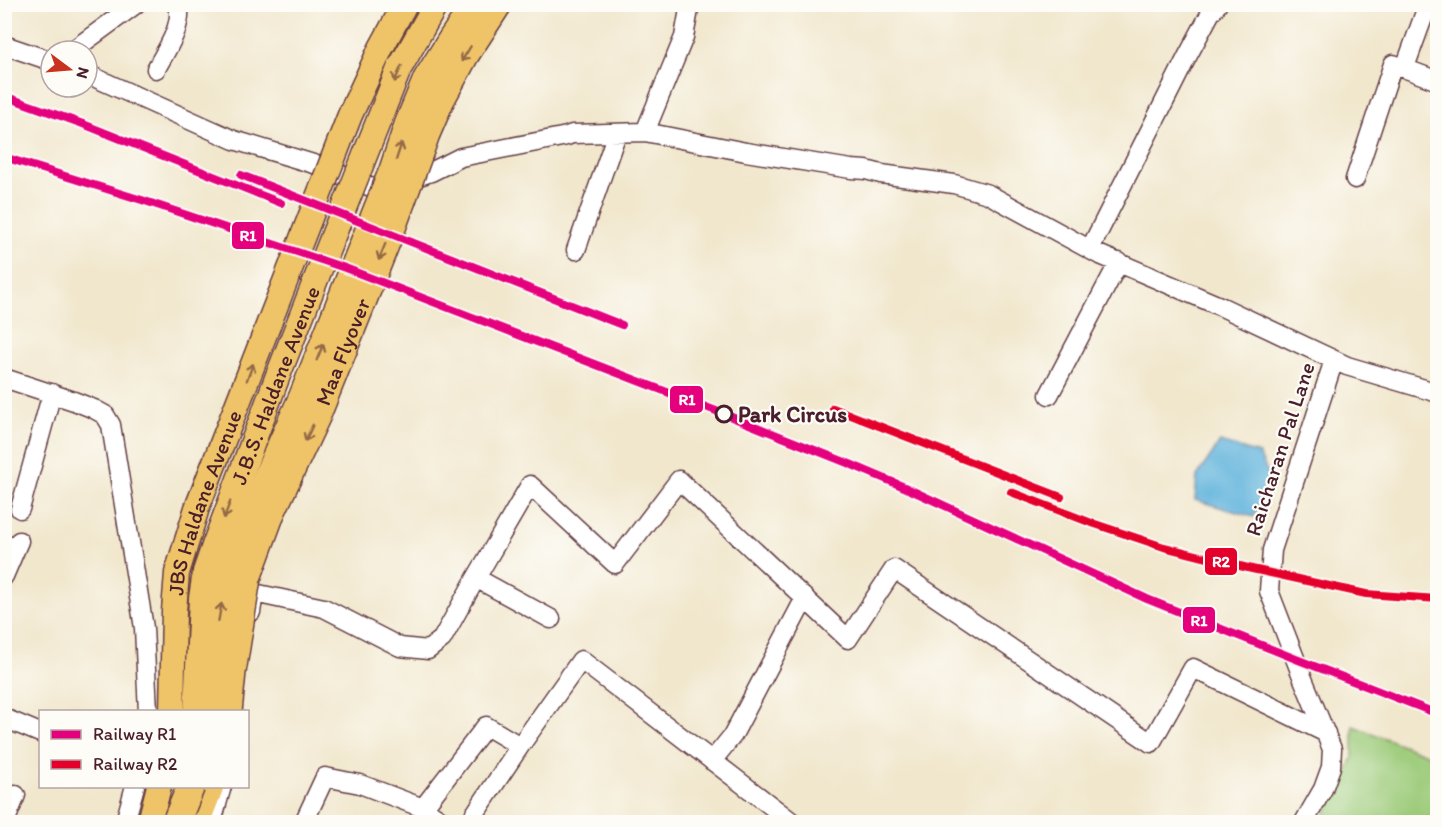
<svg xmlns="http://www.w3.org/2000/svg" width="1442" height="827" viewBox="0 0 1442 827" font-family="Itim,sans-serif">
	<style>
		.green { fill: #9ccb79; stroke: #737552; stroke-width: 1.5 }
		.water { fill: #61b3dc; stroke: #566984; stroke-width: 1.5 }
		.lines { fill: none; stroke-linecap: round; stroke-linejoin: round }
		.minor-casing { stroke: #633d43; stroke-width: 21 }
		.major-casing { stroke: #633d43; stroke-width: 27 }
		.highway-casing { stroke: #633d43; stroke-width: 30 }
		.minor { stroke: #fff; stroke-width: 18 }
		.major { stroke: #efc469; stroke-width: 24 }
		.highway { stroke: #efc469; stroke-width: 27 }
		.major-bridge-casing { stroke: #633d43; stroke-width: 27; stroke-linecap: butt }
		.highway-bridge-casing { stroke: #633d43; stroke-width: 30; stroke-linecap: butt }
		.major-bridge { stroke: #efc469; stroke-width: 24 }
		.highway-bridge { stroke: #efc469; stroke-width: 27 }
		.rail-1-casing { stroke: #fdfcf7; stroke-width: 12 }
		.rail-2-casing { stroke: #fdfcf7; stroke-width: 12 }
		.rail-1 { stroke: #e5007d; stroke-width: 8 }
		.rail-2 { stroke: #e4002b; stroke-width: 8 }
		.oneway { stroke: #946947 }
		.stop-dot { fill: #fdfcf7; stroke: #4a1f2b; stroke-width: 3 }
		.labels { text-anchor: middle; dominant-baseline: central; stroke-width: 4.5; stroke-linejoin: round; paint-order: stroke }
		.street-label { font-size: 22px; fill: #4a1f2b; stroke: #fdfcf7 }
		.stop-label { font-size: 22px; font-weight: bold; fill: #4a1f2b; stroke: #fdfcf7; text-anchor: start }
		.line-badge { stroke: #fdfcf7; stroke-width: 2 }
		.badge-label { font-size: 16px; text-anchor: middle; font-weight: bold; fill: #fff }
	</style>
	<rect width="100%" height="100%" fill="#fdfcf7"/>
	<filter id="ink" filterUnits="userSpaceOnUse"><feTurbulence type="fractalNoise" baseFrequency=".0167" numOctaves="2"/><feDisplacementMap in="SourceGraphic" scale="12" xChannelSelector="R" yChannelSelector="G"/><feConvolveMatrix kernelMatrix="1 2 1 2 8 2 1 2 1" color-interpolation-filters="sRGB"/></filter>
	<filter id="wash" filterUnits="userSpaceOnUse"><feTurbulence type="fractalNoise" baseFrequency=".008" numOctaves="4" result="noise"/><feDisplacementMap in="SourceGraphic" scale="24" xChannelSelector="R" yChannelSelector="G"/><feGaussianBlur stdDeviation="1.35" result="paint"/><feColorMatrix in="noise" values="0 0 0 0 0 0 0 0 0 0 0 0 0 0 0 0 0 1.4 0 .05"/><feComposite in="paint" operator="in"/></filter>
	<g filter="url(#wash)">
		<rect width="100%" height="100%" fill="#f1e7cd"/>
		<path class="green" d="M 1353,726 L 1437,758 L 1437,822 L 1321,822 L 1340,786 L 1353,758 Z"/>
		<path class="water" d="M 1220,442 L 1259,454 L 1271,479 L 1254,517 L 1195,500 L 1197,476 Z"/>
	</g>
	<g filter="url(#ink)">
		<g class="lines">
			<g class="minor-casing">
				<path id="minor" d="M 690,4 L 684,37 L 645,132 L 746,152 L 851,169 L 866,170 L 881,174 L 954,184 L 988,194 L 1098,254 L 1222,307 L 1347,366 L 1438,393
					M 4,45 L 51,61
					M 72,51 L 136,4
					M 1408,59 L 1428,4
					M 156,69 C 166,50 181,30 179,8 L 175,4
					M 87,74 L 234,140 L 317,165 L 378,190 L 431,172 L 461,157 L 567,136 L 572,134 L 645,132
					M 1355,179 L 1393,64 L 1438,81
					M 1090,249 L 1187,57 L 1210,14 L 1218,4
					M 576,250 L 617,133
					M 4,378 L 74,401 L 94,409 L 105,415 L 111,425 L 144,628 L 148,712
					M 1049,395 L 1119,262
					M 20,509 L 52,393
					M 4,576 L 19,541
					M 476,578 L 551,619
					M 251,612 L 254,593 L 324,608 L 400,647 L 428,650 L 442,639 L 476,578 L 530,485 L 615,564 L 679,480 L 848,639 L 894,569 L 1151,743 L 1193,668 L 1326,733
					M 4,718 L 40,733
					M 712,761 L 733,735 L 805,598
					M 423,808 L 486,726 L 520,746
					M 474,815 L 520,746 L 581,660 L 792,822
					M 5,822 L 16,795
					M 125,822 L 135,786
					M 212,822 L 222,786
					M 304,822 L 325,777 L 360,784 L 423,808 L 444,822
					M 1304,822 L 1323,789 L 1331,767 L 1332,749 L 1303,679 L 1269,591 L 1272,550 L 1334,360"/>
			</g>
			<g class="major-casing">
				<path id="major" d="M 150,822 L 159,786"/>
			</g>
			<g class="highway-casing">
				<path id="highway" d="M 196,822 L 210,786"/>
			</g>
			<use href="#minor" class="minor"/>
			<use href="#major" class="major"/>
			<use href="#highway" class="highway"/>
			<g class="major-bridge-casing">
				<g id="major-bridge">
					<path id="s1" d="M 172,712 L 174,611 L 177,573 L 197,508 L 350,115 L 381,48 L 405,4"/>
					<path id="s2" d="M 196,712 L 201,598 L 205,572 L 215,543 L 277,378 L 399,69 L 436,4"/>
				</g>
			</g>
			<g class="highway-bridge-casing">
				<g id="highway-bridge">
					<path d="M 207,712 L 215,640 L 223,592 L 231,564 L 265,481 L 303,396 L 393,170 L 408,125 L 427,79 L 452,39 L 476,4"/>
					<path id="s3" d="M 228,712 L 232,672 L 247,578 L 271,513 L 317,415 L 393,225 L 426,134 L 441,99 L 465,55 L 498,4"/>
					<path d="M 176,822 L 191,786"/>
				</g>
			</g>
			<use href="#major-bridge" class="major-bridge"/>
			<use href="#highway-bridge" class="highway-bridge"/>
			<g class="rail-1-casing">
				<path id="rail-1" d="M 4,96 L 83,124 L 281,203
					M 4,157 L 145,201 L 345,268 L 724,414 L 850,464 L 902,486 L 1147,599 L 1296,659 L 1438,714
					M 241,175 L 622,325"/>
			</g>
			<g class="rail-2-casing">
				<path id="rail-2" d="M 833,408 L 1061,497
					M 1011,492 L 1089,522 L 1164,547 L 1252,569 L 1366,594 L 1438,599"/>
			</g>
			<use href="#rail-1" class="rail-1"/>
			<use href="#rail-2" class="rail-2"/>
		</g>
		<defs><path id="oneway-shaft" d="M-6 0H5M1.5-3L5.5 0L1.5 3" fill="none" stroke-width="1.6" stroke-linecap="round" stroke-linejoin="round" transform="scale(1.5)"/></defs>
		<g class="oneway">
			<use href="#oneway-shaft" transform="translate(466 54) rotate(121)"/>
			<use href="#oneway-shaft" transform="translate(398 74) rotate(114)"/>
			<use href="#oneway-shaft" transform="translate(399 151) rotate(-72)"/>
			<use href="#oneway-shaft" transform="translate(382 252) rotate(112)"/>
			<use href="#oneway-shaft" transform="translate(320 352) rotate(-68)"/>
			<use href="#oneway-shaft" transform="translate(250 372) rotate(-69)"/>
			<use href="#oneway-shaft" transform="translate(309 433) rotate(115)"/>
			<use href="#oneway-shaft" transform="translate(227 510) rotate(111)"/>
			<use href="#oneway-shaft" transform="translate(220 612) rotate(-80)"/>
		</g>
	</g>
	<circle class="stop-dot" cx="724" cy="414" r="8"/>
	<g class="labels">
		<g class="street-label">
			<text stroke="none"><textPath href="#s3" startOffset="381">Maa Flyover</textPath></text>
			<text stroke="none"><textPath href="#s2" startOffset="340">J.B.S. Haldane Avenue</textPath></text>
			<text transform="translate(1280 449) rotate(-72)">Raicharan Pal Lane</text>
			<text stroke="none"><textPath href="#s1" startOffset="214">JBS Haldane Avenue</textPath></text>
		</g>
		<g class="stop-label">
			<text x="738" y="414">Park Circus</text>
		</g>
	</g>
	<g class="line-badge">
		<rect x="231" y="221" width="34" height="29" rx="6" fill="#e5007d"/>
		<rect x="669" y="385" width="35" height="29" rx="6" fill="#e5007d"/>
		<rect x="1204" y="547" width="34" height="29" rx="6" fill="#e4002b"/>
		<rect x="1182" y="606" width="34" height="28" rx="6" fill="#e5007d"/>
	</g>
	<g class="badge-label">
		<text x="248" y="241">R1</text>
		<text x="687" y="405">R1</text>
		<text x="1221" y="567">R2</text>
		<text x="1199" y="626">R1</text>
	</g>
	<rect width="1442" height="827" fill="none" stroke="#fdfcf7" stroke-width="24"/>
	<rect x="39" y="710" width="210" height="78" fill="#fdfcf7" stroke="#b5a4a5" stroke-width="1.5"/>
	<rect x="51" y="730" width="30" height="9" fill="#e5007d" stroke="#b5a4a5" stroke-width="1.5"/>
	<text x="93" y="740" font-size="18" fill="#4a1f2b">Railway R1</text>
	<rect x="51" y="760" width="30" height="9" fill="#e4002b" stroke="#b5a4a5" stroke-width="1.5"/>
	<text x="93" y="770" font-size="18" fill="#4a1f2b">Railway R2</text>
	<g transform="translate(69 69) rotate(106)"><circle r="28" fill="#fdfcf7" stroke="#b5a4a5" stroke-width="1.5"/>
	<path d="M0-4.5L10 22L0 15L-10 22Z" fill="#c8321e"/>
	<text y="-9" font-size="16" font-weight="bold" text-anchor="middle" fill="#4a1f2b">N</text>
	</g>
</svg>
